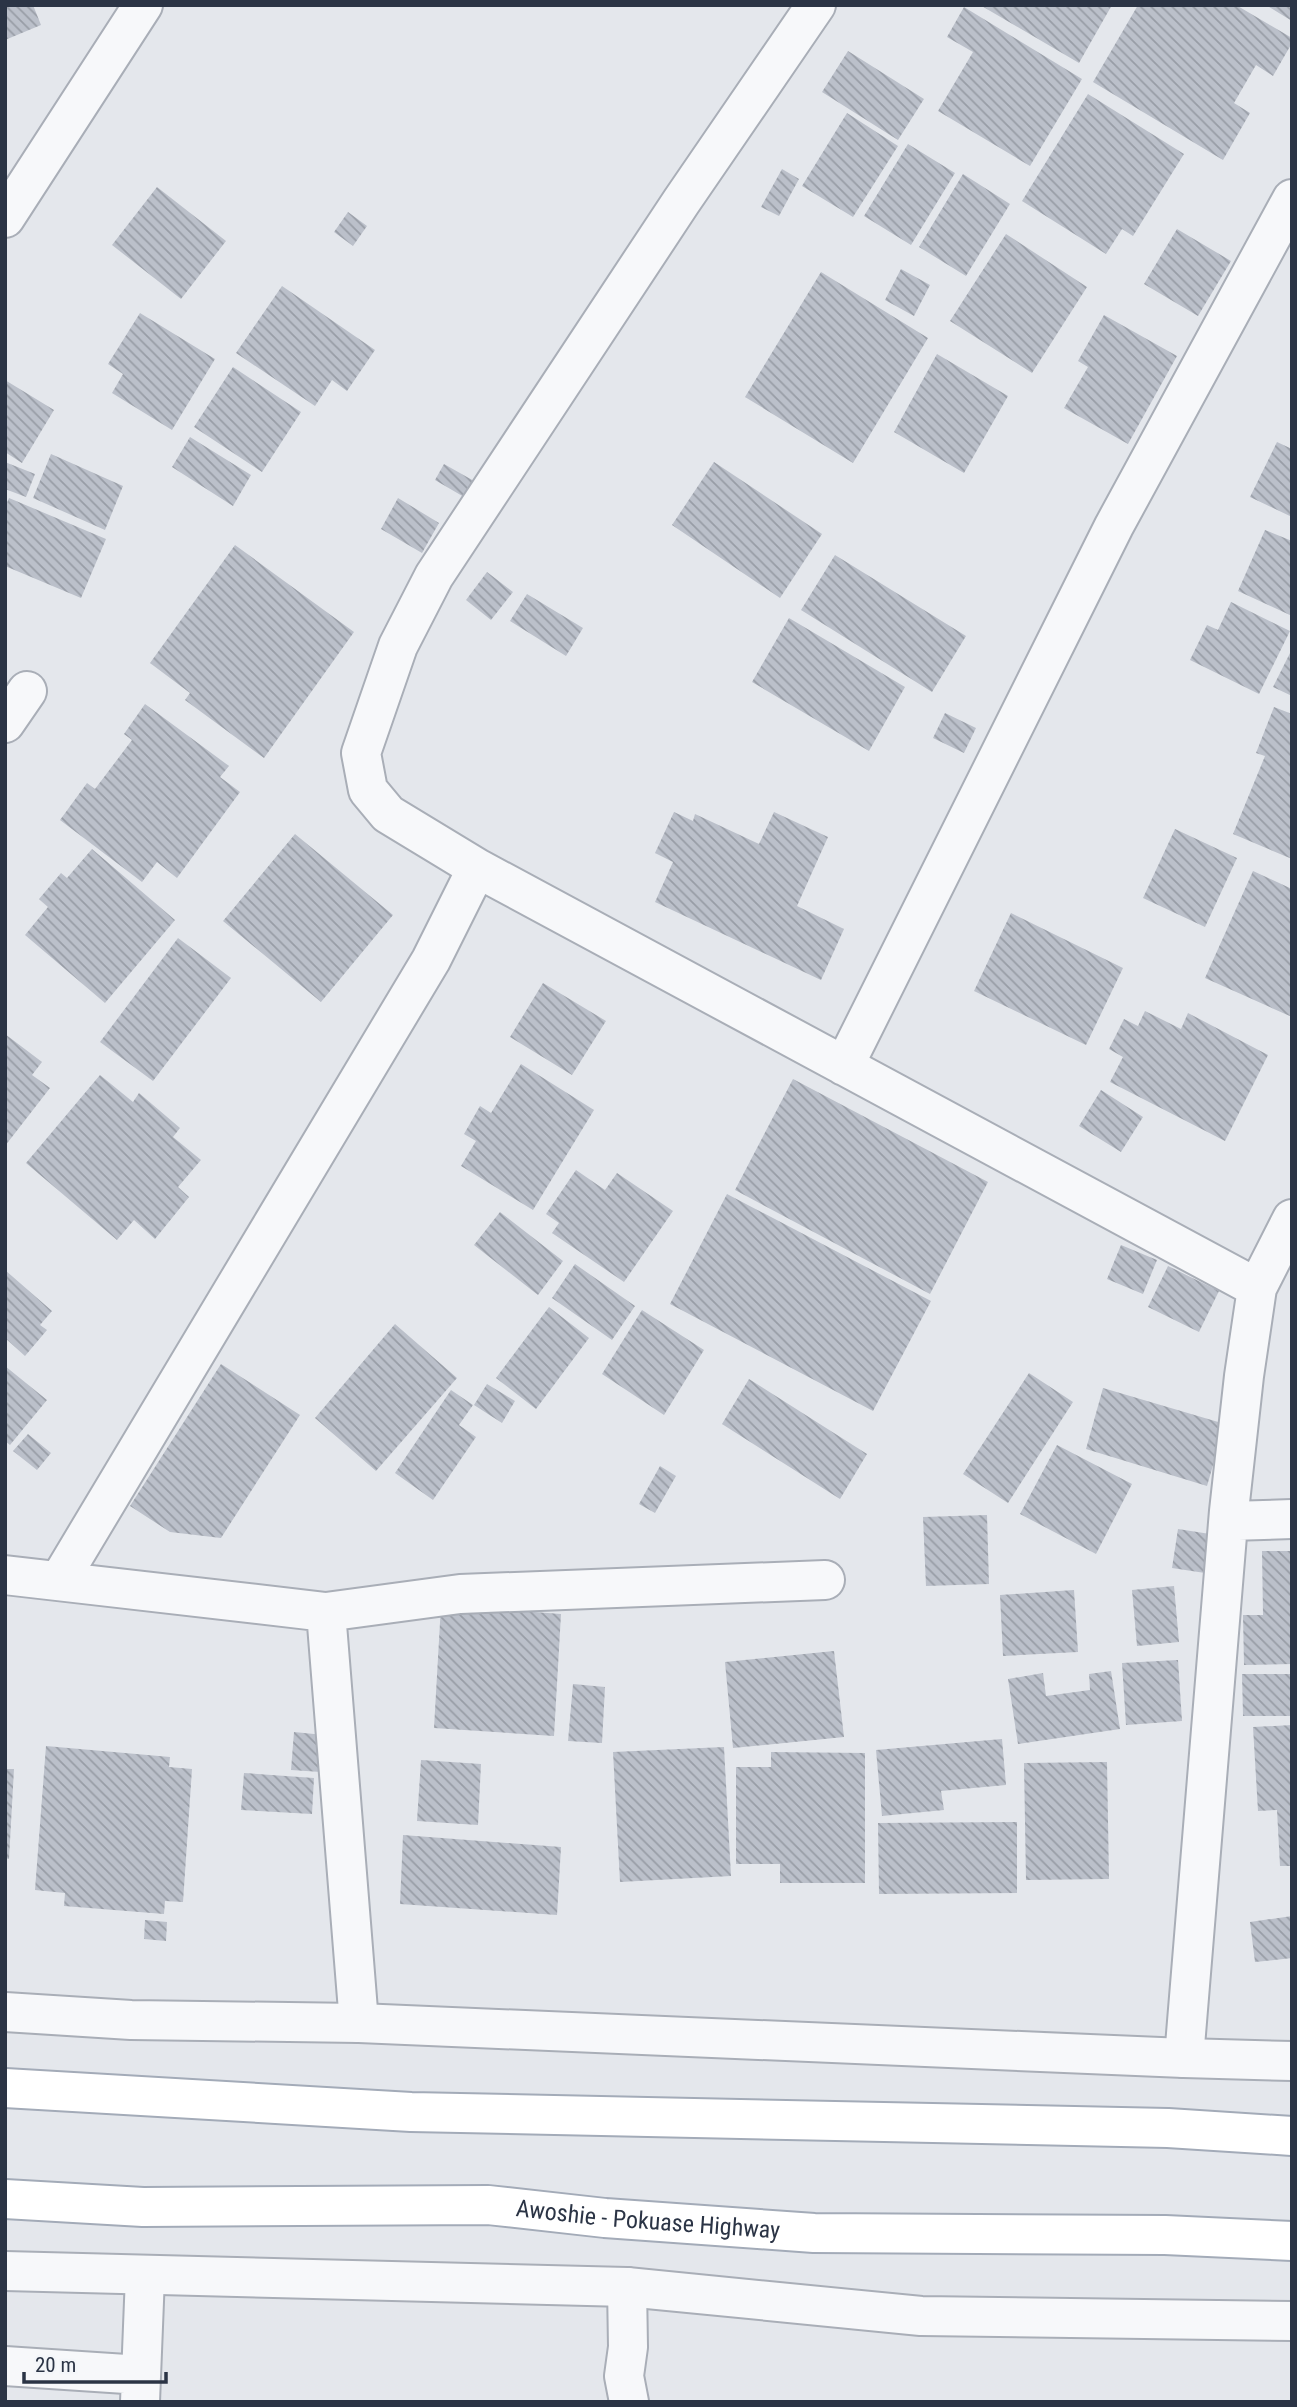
<svg xmlns="http://www.w3.org/2000/svg" width="1297" height="2407" viewBox="0 0 1297 2407" font-family="'Roboto Condensed',sans-serif">
	<style>
		.building { fill: url(#building-back-hatch) }
		.lines { fill: none; stroke-linecap: round; stroke-linejoin: round }
		.minor-casing { stroke: #a9aeb7; stroke-width: 42 }
		.tertiary-casing { stroke: #a9aeb7; stroke-width: 42 }
		.primary-casing { stroke: #a3abb8; stroke-width: 42 }
		.minor { stroke: #f7f8fa; stroke-width: 38 }
		.tertiary { stroke: #f7f8fa; stroke-width: 38 }
		.primary { stroke: #fff; stroke-width: 38 }
		.labels { text-anchor: middle; dominant-baseline: central; stroke-width: 5; stroke-linejoin: round; paint-order: stroke }
		.street-label { font-size: 24px; fill: #2b3445; stroke: #f4f6f9 }
	</style>
	<defs>
		<pattern id="building-back-hatch" width="6" height="6" patternUnits="userSpaceOnUse" patternTransform="scale(1.75)"><rect width="6" height="6" fill="#bbc0ca"/><path d="M-1 5l2 2M0 0l6 6M5-1l2 2" fill="none" stroke="#989da6"/></pattern>
	</defs>
	<rect width="100%" height="100%" fill="#e4e7ec"/>
	<path class="building" d="M 5,5 L 33,5 L 41,25 L 5,40 Z
		M 980,5 L 1112,5 L 1079,63 Z
		M 1138,5 L 1236,5 L 1292,38 L 1292,43 L 1273,76 L 1256,65 L 1234,103 L 1250,113 L 1223,160 L 1093,82 Z
		M 1266,5 L 1292,5 L 1292,21 Z
		M 964,7 L 1082,79 L 1030,166 L 938,111 L 973,52 L 947,37 Z
		M 848,51 L 924,99 L 898,140 L 822,92 Z
		M 1088,94 L 1184,154 L 1133,236 L 1122,229 L 1106,254 L 1022,201 Z
		M 847,113 L 898,146 L 853,217 L 802,186 Z
		M 908,144 L 955,173 L 911,245 L 864,216 Z
		M 782,169 L 799,179 L 779,216 L 761,207 Z
		M 963,174 L 1010,204 L 966,276 L 919,247 Z
		M 157,187 L 226,241 L 181,299 L 112,245 Z
		M 348,212 L 367,226 L 353,246 L 334,232 Z
		M 1177,229 L 1231,261 L 1198,316 L 1144,284 Z
		M 1006,234 L 1087,287 L 1032,373 L 950,321 Z
		M 901,269 L 930,285 L 914,316 L 885,300 Z
		M 821,272 L 928,338 L 853,463 L 745,397 Z
		M 282,286 L 375,350 L 347,391 L 332,380 L 315,406 L 236,353 Z
		M 140,313 L 215,359 L 172,430 L 112,393 L 123,374 L 108,364 Z
		M 1104,315 L 1177,356 L 1128,444 L 1064,408 L 1088,367 L 1078,361 Z
		M 937,354 L 1008,396 L 964,473 L 894,432 Z
		M 233,367 L 301,412 L 262,472 L 194,427 Z
		M 5,380 L 54,410 L 22,463 L 5,452 Z
		M 190,437 L 251,475 L 233,506 L 172,467 Z
		M 1277,442 L 1292,449 L 1292,517 L 1250,497 Z
		M 51,454 L 123,486 L 105,530 L 33,498 Z
		M 5,462 L 35,474 L 26,497 L 5,489 Z
		M 714,462 L 822,534 L 780,598 L 672,525 Z
		M 444,464 L 474,481 L 464,497 L 435,480 Z
		M 9,498 L 106,539 L 81,598 L 5,566 L 5,507 Z
		M 398,498 L 439,523 L 422,553 L 381,529 Z
		M 1265,530 L 1292,541 L 1292,616 L 1238,591 Z
		M 235,545 L 354,632 L 264,758 L 185,700 L 190,693 L 150,663 Z
		M 835,555 L 966,636 L 932,692 L 801,610 Z
		M 487,572 L 513,592 L 491,620 L 466,600 Z
		M 527,594 L 583,628 L 566,656 L 510,621 Z
		M 1231,602 L 1290,631 L 1259,694 L 1190,660 L 1207,625 L 1218,630 Z
		M 789,618 L 905,687 L 869,751 L 752,682 Z
		M 1292,649 L 1292,696 L 1273,687 Z
		M 145,704 L 229,766 L 220,777 L 240,792 L 177,878 L 157,862 L 142,882 L 60,820 L 87,783 L 95,789 L 132,740 L 124,734 Z
		M 1274,707 L 1292,714 L 1292,859 L 1233,834 L 1265,756 L 1256,753 Z
		M 945,713 L 976,728 L 964,753 L 933,738 Z
		M 674,812 L 693,821 L 695,814 L 759,844 L 774,812 L 828,837 L 797,906 L 844,929 L 821,980 L 655,902 L 673,862 L 655,853 Z
		M 1175,829 L 1237,858 L 1205,927 L 1143,898 Z
		M 295,834 L 393,915 L 321,1002 L 223,921 Z
		M 92,849 L 175,920 L 105,1003 L 25,935 L 48,907 L 39,899 L 61,873 L 67,878 Z
		M 1253,871 L 1292,889 L 1292,1017 L 1205,978 Z
		M 1011,913 L 1123,968 L 1086,1045 L 974,991 Z
		M 178,938 L 231,978 L 153,1081 L 100,1042 Z
		M 543,983 L 606,1021 L 572,1075 L 510,1037 Z
		M 1145,1011 L 1181,1029 L 1188,1013 L 1268,1055 L 1225,1141 L 1110,1082 L 1123,1057 L 1109,1049 L 1124,1019 L 1138,1026 Z
		M 5,1034 L 42,1062 L 32,1075 L 50,1088 L 5,1146 Z
		M 521,1064 L 594,1110 L 533,1210 L 461,1166 L 476,1141 L 464,1134 L 480,1106 L 491,1113 Z
		M 100,1075 L 133,1102 L 139,1093 L 180,1128 L 173,1137 L 201,1160 L 178,1187 L 189,1197 L 155,1239 L 134,1220 L 117,1240 L 26,1163 Z
		M 793,1079 L 988,1182 L 930,1294 L 735,1190 Z
		M 1101,1090 L 1143,1117 L 1121,1152 L 1079,1126 Z
		M 576,1170 L 605,1190 L 617,1173 L 673,1211 L 624,1282 L 552,1233 L 559,1223 L 546,1214 Z
		M 727,1194 L 931,1301 L 873,1411 L 670,1304 Z
		M 500,1212 L 563,1261 L 538,1295 L 474,1245 Z
		M 1121,1245 L 1157,1260 L 1143,1294 L 1107,1279 Z
		M 575,1264 L 635,1306 L 612,1340 L 552,1298 Z
		M 1168,1266 L 1219,1291 L 1199,1332 L 1148,1307 Z
		M 5,1270 L 52,1311 L 40,1325 L 47,1330 L 25,1356 L 5,1338 Z
		M 549,1307 L 589,1338 L 536,1409 L 496,1378 Z
		M 642,1310 L 704,1350 L 664,1415 L 602,1374 Z
		M 395,1324 L 457,1378 L 376,1471 L 315,1418 Z
		M 221,1364 L 300,1415 L 221,1538 L 170,1532 L 130,1506 Z
		M 5,1366 L 47,1400 L 10,1445 L 5,1441 Z
		M 1029,1373 L 1073,1402 L 1008,1503 L 963,1474 Z
		M 749,1379 L 867,1454 L 840,1499 L 722,1424 Z
		M 487,1384 L 515,1401 L 502,1423 L 474,1405 Z
		M 1103,1388 L 1225,1424 L 1207,1486 L 1086,1449 Z
		M 451,1390 L 473,1405 L 459,1425 L 476,1437 L 433,1500 L 395,1473 Z
		M 28,1434 L 51,1453 L 37,1470 L 13,1451 Z
		M 1057,1445 L 1132,1484 L 1096,1554 L 1020,1514 Z
		M 660,1466 L 676,1476 L 655,1513 L 639,1504 Z
		M 987,1515 L 989,1584 L 926,1586 L 923,1517 Z
		M 1178,1529 L 1210,1534 L 1205,1573 L 1172,1568 Z
		M 1262,1551 L 1292,1551 L 1292,1664 L 1244,1665 L 1243,1615 L 1263,1615 Z
		M 1174,1586 L 1179,1642 L 1137,1646 L 1132,1590 Z
		M 1074,1590 L 1078,1652 L 1003,1656 L 1000,1595 Z
		M 441,1605 L 561,1614 L 554,1736 L 434,1728 Z
		M 834,1651 L 844,1737 L 733,1748 L 725,1662 Z
		M 1178,1660 L 1182,1721 L 1126,1725 L 1122,1663 Z
		M 1111,1671 L 1120,1729 L 1018,1744 L 1008,1679 L 1043,1673 L 1046,1696 L 1090,1690 L 1089,1674 Z
		M 1242,1674 L 1292,1674 L 1292,1716 L 1243,1716 Z
		M 573,1684 L 605,1687 L 602,1743 L 568,1741 Z
		M 1292,1725 L 1292,1866 L 1280,1866 L 1277,1810 L 1258,1811 L 1253,1727 Z
		M 294,1732 L 324,1735 L 321,1772 L 291,1770 Z
		M 1002,1739 L 1006,1785 L 941,1791 L 944,1810 L 882,1816 L 876,1750 Z
		M 46,1746 L 170,1757 L 169,1767 L 192,1769 L 183,1902 L 165,1901 L 164,1914 L 64,1906 L 65,1893 L 35,1890 Z
		M 724,1747 L 731,1876 L 620,1882 L 613,1752 Z
		M 771,1752 L 865,1753 L 865,1883 L 780,1883 L 780,1864 L 736,1864 L 736,1767 L 771,1767 Z
		M 421,1760 L 481,1764 L 478,1825 L 417,1821 Z
		M 1107,1762 L 1109,1879 L 1026,1880 L 1024,1763 Z
		M 5,1769 L 14,1769 L 9,1859 L 5,1858 Z
		M 244,1773 L 314,1778 L 312,1814 L 241,1810 Z
		M 1017,1822 L 1017,1893 L 879,1894 L 878,1823 Z
		M 403,1835 L 561,1847 L 557,1915 L 400,1904 Z
		M 1292,1916 L 1292,1958 L 1255,1962 L 1250,1922 Z
		M 145,1920 L 167,1922 L 166,1941 L 144,1939 Z"/>
	<g class="lines">
		<g class="minor-casing">
			<path id="minor" d="M 816,5 L 681,202 L 434,576 L 398,646 L 361,753 L 368,790 L 388,814 L 477,868 L 1257,1288
				M 5,218 L 143,5
				M 5,723 L 27,691
				M 844,1066 L 1114,526 L 1292,199
				M 1230,1521 L 1292,1519
				M 5,1575 L 326,1612 L 460,1594 L 825,1580
				M 59,1581 L 431,960 L 477,868
				M 326,1612 L 359,2023
				M 1184,2058 L 1229,1511 L 1244,1376 L 1257,1288 L 1292,1219
				M 627,2287 L 628,2347 L 624,2376 L 629,2402
				M 5,2366 L 141,2375
				M 140,2402 L 145,2276"/>
		</g>
		<g class="tertiary-casing">
			<path id="tertiary" d="M 5,2012 L 131,2020 L 359,2023 L 1184,2058 L 1292,2061
				M 5,2271 L 627,2287 L 921,2316 L 1292,2321"/>
		</g>
		<g class="primary-casing">
			<g id="primary">
				<path d="M 5,2088 L 411,2112 L 1168,2128 L 1292,2136"/>
				<path id="s1" d="M 5,2199 L 143,2207 L 488,2205 L 605,2218 L 814,2233 L 1165,2235 L 1292,2241"/>
			</g>
		</g>
		<use href="#minor" class="minor"/>
		<use href="#tertiary" class="tertiary"/>
		<use href="#primary" class="primary"/>
	</g>
	<g class="labels">
		<g class="street-label">
			<text stroke="none"><textPath href="#s1" startOffset="644">Awoshie - Pokuase Highway</textPath></text>
		</g>
	</g>
	<rect width="1297" height="2407" fill="none" stroke="#2b3445" stroke-width="14"/>
	<path d="M24 2372v10h142v-10" fill="none" stroke="#2b3445" stroke-width="3.5"/>
	<text x="35" y="2372" font-size="21" fill="#2b3445" stroke="#f4f6f9" stroke-width="5" paint-order="stroke">20 m</text>
</svg>
